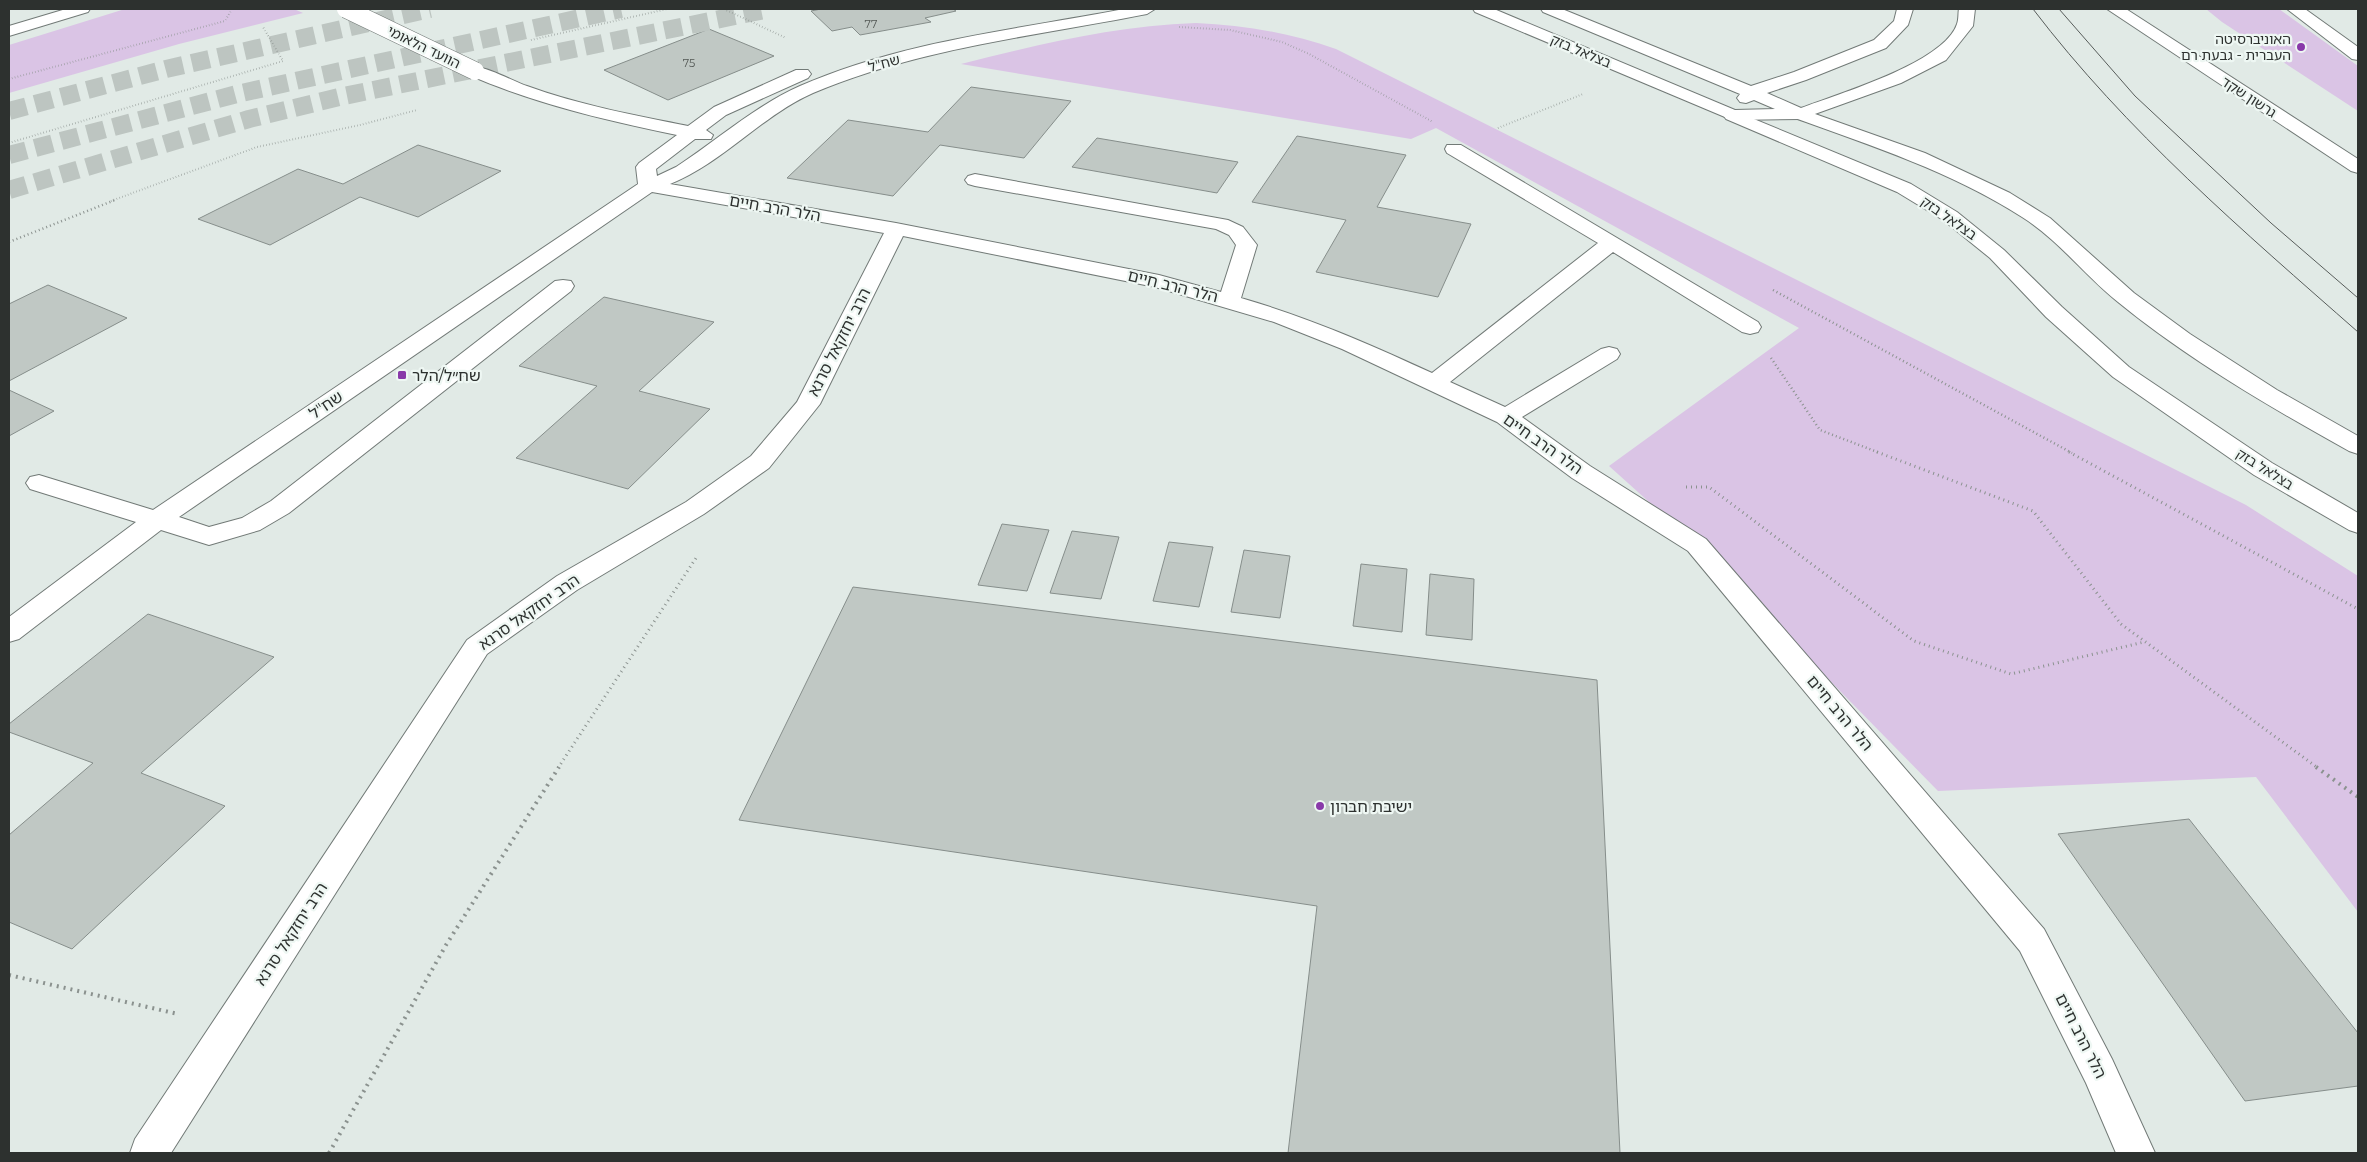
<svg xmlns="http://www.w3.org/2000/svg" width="2367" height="1162" viewBox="0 0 2367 1162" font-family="Montserrat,'Noto Sans Hebrew',sans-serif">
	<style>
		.green { fill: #dac4e5 }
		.building { fill: #c0c8c4; stroke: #868e8b }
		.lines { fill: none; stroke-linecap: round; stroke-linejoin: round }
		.highway-tunnel { stroke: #bdc5c1; stroke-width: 18; stroke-dasharray: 18 9; stroke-linecap: butt }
		.minor-casing { stroke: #727a77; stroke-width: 2 }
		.highway-casing { stroke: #727a77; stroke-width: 2 }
		.path-far3 { stroke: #8b928f; stroke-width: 2; stroke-dasharray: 0.5 2.5; stroke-linecap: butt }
		.path-far2 { stroke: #8b928f; stroke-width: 2.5; stroke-dasharray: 1 3; stroke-linecap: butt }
		.path-far1 { stroke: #8b928f; stroke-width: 3; stroke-dasharray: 1 4; stroke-linecap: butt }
		.path { stroke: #8b928f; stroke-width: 4; stroke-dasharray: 2 5; stroke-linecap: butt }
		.minor { fill: #fff; fill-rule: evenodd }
		.highway { fill: #fff; fill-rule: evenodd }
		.tram { stroke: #585d5b; stroke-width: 1 }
		.minor-bridge-casing { stroke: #727a77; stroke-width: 19; stroke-linecap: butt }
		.minor-bridge { stroke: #fff; stroke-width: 18 }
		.poi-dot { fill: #8939a9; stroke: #eef7f3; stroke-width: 2 }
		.labels { text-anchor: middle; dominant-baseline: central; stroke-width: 4.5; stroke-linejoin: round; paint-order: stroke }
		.far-number-label { font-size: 11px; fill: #525754 }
		.far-poi-label { font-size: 14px; fill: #2d312f; stroke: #eef7f3; text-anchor: end }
		.far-street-label { font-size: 14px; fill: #2d312f; stroke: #eef7f3 }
		.street-label { font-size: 16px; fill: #2d312f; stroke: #eef7f3 }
		.poi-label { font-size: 16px; fill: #2d312f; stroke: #eef7f3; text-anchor: start }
	</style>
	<rect width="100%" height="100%" fill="#e1eae6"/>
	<path class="green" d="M 125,9 L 294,9 L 303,13 L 179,44 L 9,93 L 9,45 Z
		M 2206,9 L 2279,9 L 2358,66 L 2358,111 L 2222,22 Z
		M 1196,23 C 1245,25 1290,33 1336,49 L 2246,505 L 2358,576 L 2358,912 L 2256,777 L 1938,791 L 1697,545 L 1609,466 L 1799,328 L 1436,128 L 1411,139 L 961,64 C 1041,44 1114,26 1196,23 Z"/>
	<path class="building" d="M 821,9 L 953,9 L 956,11 L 925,18 L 931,22 L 860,35 L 852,27 L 832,31 L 811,11 Z
		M 709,29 L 774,56 L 668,100 L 604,70 Z
		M 971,87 L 1071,101 L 1024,158 L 940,145 L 893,196 L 787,178 L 848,120 L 928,132 Z
		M 1297,136 L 1406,155 L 1377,207 L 1471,224 L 1438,297 L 1316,272 L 1346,220 L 1252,202 Z
		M 1097,138 L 1238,162 L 1217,193 L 1072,167 Z
		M 418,145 L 501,171 L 418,217 L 360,197 L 270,245 L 198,219 L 298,169 L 343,184 Z
		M 48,285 L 127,318 L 9,381 L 9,304 Z
		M 604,297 L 714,322 L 639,391 L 710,409 L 628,489 L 516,458 L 597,386 L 519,366 Z
		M 9,390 L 54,411 L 9,436 Z
		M 1002,524 L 1049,530 L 1027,591 L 978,585 Z
		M 1072,531 L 1119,537 L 1101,599 L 1050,593 Z
		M 1169,542 L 1213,547 L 1199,607 L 1153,601 Z
		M 1244,550 L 1290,556 L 1280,618 L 1231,612 Z
		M 1361,564 L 1407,569 L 1402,632 L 1353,626 Z
		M 1430,574 L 1474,579 L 1472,640 L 1426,635 Z
		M 853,587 L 1597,680 L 1620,1153 L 1288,1153 L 1317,906 L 739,820 Z
		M 148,614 L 274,657 L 141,773 L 225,806 L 72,949 L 9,922 L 9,835 L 93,763 L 9,732 L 9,724 Z
		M 2189,819 L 2358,1033 L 2358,1086 L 2245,1101 L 2058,834 Z"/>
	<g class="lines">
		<path class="highway-tunnel" d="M 9,111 L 166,69 L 430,9
			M 9,155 L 237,94 L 621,9
			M 9,190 L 249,119 L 339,97 L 769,9"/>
		<g class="minor-casing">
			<path id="minor" d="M 1124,9 L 1155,9 L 1147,14 C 1035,36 919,48 813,93 C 761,116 723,163 670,184 L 896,223 L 1159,275 L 1221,292 L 1236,245 L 1229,235 L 1216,229 L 975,186 L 968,184 L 965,180 L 968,176 L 975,174 L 1228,220 L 1243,227 L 1257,245 L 1241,298 C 1307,317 1369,344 1432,373 L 1598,243 L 1447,153 L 1445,149 L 1447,145 L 1461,145 L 1758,322 L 1761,327 L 1758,332 L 1750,334 L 1742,332 L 1613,252 L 1450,382 L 1505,407 L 1601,349 L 1609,347 L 1617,349 L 1620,354 L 1617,359 L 1522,417 L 1590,466 L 1706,539 L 2044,929 L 2112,1059 L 2155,1153 L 2116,1153 L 2086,1083 L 2020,951 L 1688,551 L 1572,478 L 1497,422 L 1342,349 L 1274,322 L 1155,287 L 903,236 L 820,404 L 769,468 L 704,514 L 577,590 L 487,654 L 171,1153 L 130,1153 L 135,1139 L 467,640 L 557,576 L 686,502 L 751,456 L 797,402 L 884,233 L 652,192 L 179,517 L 209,527 L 242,518 L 271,501 L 555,281 L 563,280 L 571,281 L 574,286 L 571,291 L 289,513 L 260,530 L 209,545 L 161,530 L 19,639 L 9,642 L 9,617 L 136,522 L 30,489 L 26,483 L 30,477 L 39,475 L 153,510 L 638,184 L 636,167 L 639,163 L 677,135 C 605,120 536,104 469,75 L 466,71 L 469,67 C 483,64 512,81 527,86 C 579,105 634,115 688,126 L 714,107 L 796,70 L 808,70 L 811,74 L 808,78 L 726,115 L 706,130 L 713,135 L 711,139 L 695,139 L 656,169 L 657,176 L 676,167 C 717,140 755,106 800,86 C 902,41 1015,30 1124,9 Z
				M 2107,9 L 2126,9 L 2358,159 L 2358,173 L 2351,171 Z
				M 2287,9 L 2305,9 L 2358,47 L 2358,60 L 2352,59 Z
				M 1801,109 L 1925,153 L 2010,193 L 2050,218 L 2134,293 L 2190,334 L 2277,390 L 2358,436 L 2358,454 L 2349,451 C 2270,407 2189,360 2118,302 C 2085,276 2059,240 2022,217 C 1952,172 1872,146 1795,118 L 1792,114 L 1795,110 Z
				M 1732,110 L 1911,184 L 1957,212 L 2004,250 L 2062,307 L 2129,367 L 2272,463 L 2358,513 L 2358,533 L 2349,530 L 2254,475 L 2113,377 L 2046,317 L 1990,258 L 1943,220 L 1897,192 L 1726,119 L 1723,115 L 1726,111 Z"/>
		</g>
		<g class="highway-casing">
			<path id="highway" d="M 66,9 L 90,9 L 88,12 L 9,36 L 9,26 Z
				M 1473,9 L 1494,9 L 1735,110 L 1775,109 L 1754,100 L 1746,103 L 1740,102 L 1737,98 L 1740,94 L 1543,12 L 1541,9 L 1562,9 L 1751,86 L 1794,72 L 1874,40 L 1894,21 L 1897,9 L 1913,9 L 1908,25 L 1886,48 L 1806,80 L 1767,93 L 1801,108 C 1838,94 1944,63 1957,24 C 1959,19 1958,13 1959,9 L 1975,9 L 1973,26 L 1946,60 L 1901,83 L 1801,119 L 1732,120 L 1475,12 Z"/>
		</g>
		<path class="path-far3" d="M 724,9 L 786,38
			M 1179,27 L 1230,30 L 1282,42 L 1309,54 L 1433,122
			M 531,40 L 667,9
			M 9,79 L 225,21 L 232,9
			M 1498,128 L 1583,94
			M 9,143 L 283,61 L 263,27
			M 111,201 L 257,147 L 360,125 L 417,110"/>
		<path class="path-far2" d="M 9,242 L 115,200
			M 1773,290 L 2072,453
			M 1771,358 L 1820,430 L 1880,453"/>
		<path class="path-far1" d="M 1877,452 L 2033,511 L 2121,624 L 2318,768
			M 2069,452 L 2358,609
			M 1686,487 L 1709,487 L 1914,641 L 2011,674 L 2144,642
			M 558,768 L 696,558"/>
		<path class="path" d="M 2316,767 L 2358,797
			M 9,975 L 178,1014
			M 329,1153 L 446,945 L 559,767"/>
		<use href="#minor" class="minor"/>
		<use href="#highway" class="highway"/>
		<path class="tram" d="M 2033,9 C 2126,131 2243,231 2358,332
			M 2059,9 L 2135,96 L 2271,223 L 2358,298"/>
		<g class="minor-bridge-casing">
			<path id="minor-bridge" d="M 346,9 L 475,71"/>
		</g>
		<use href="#minor-bridge" class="minor-bridge"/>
	</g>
	<g class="poi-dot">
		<circle cx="2301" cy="47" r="5"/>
		<rect x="397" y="370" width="10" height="10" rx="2.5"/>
		<circle cx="1320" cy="806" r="5"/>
	</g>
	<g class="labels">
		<g class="far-number-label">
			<text x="871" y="24">77</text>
			<text x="689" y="63">75</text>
		</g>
		<g class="far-poi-label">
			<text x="2291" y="39">האוניברסיטה<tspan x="2291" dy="16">העברית - גבעת רם</tspan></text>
		</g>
		<g class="far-street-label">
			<text transform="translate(424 47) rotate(26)">הוועד הלאומי</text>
			<text transform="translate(1581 51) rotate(23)">בצלאל בזק</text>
			<text transform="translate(884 63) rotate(-15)">שח"ל</text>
			<text transform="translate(2249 97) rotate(33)">גרשון שקד</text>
			<text transform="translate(1949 218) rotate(35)">בצלאל בזק</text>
			<text transform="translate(2265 469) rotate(32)">בצלאל בזק</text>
		</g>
		<g class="street-label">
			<text transform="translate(775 208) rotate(10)">הלר הרב חיים</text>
			<text transform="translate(1173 286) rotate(14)">הלר הרב חיים</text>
			<text transform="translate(839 342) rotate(-63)">הרב יחזקאל סרנא</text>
			<text transform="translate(326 405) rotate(-34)">שח"ל</text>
			<text transform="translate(1543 444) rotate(35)">הלר הרב חיים</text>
			<text transform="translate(529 612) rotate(-35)">הרב יחזקאל סרנא</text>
			<text transform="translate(1840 713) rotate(50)">הלר הרב חיים</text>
			<text transform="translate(291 934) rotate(-57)">הרב יחזקאל סרנא</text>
			<text transform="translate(2081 1036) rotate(63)">הלר הרב חיים</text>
		</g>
		<g class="poi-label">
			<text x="412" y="375">שח״ל/הלר</text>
			<text x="1330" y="806">ישיבת חברון</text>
		</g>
	</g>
	<rect width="2367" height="1162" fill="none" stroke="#2d312f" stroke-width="20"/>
</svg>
